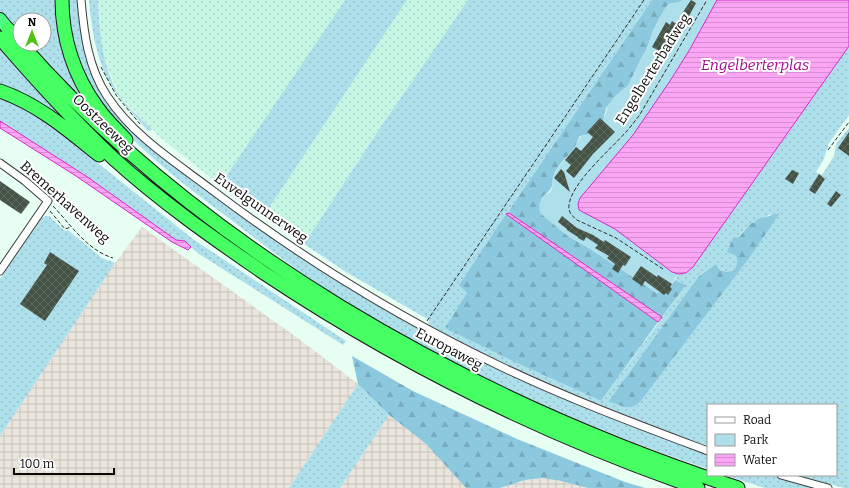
<svg xmlns="http://www.w3.org/2000/svg" width="849" height="488" viewBox="0 0 849 488" font-family="Bitter,serif">
	<style>
		.industrial { fill: url(#industrial-grid) }
		.farmland { fill: url(#farmland-dots) }
		.grass { fill: url(#grass-dots); fill-rule: evenodd }
		.forest { fill: url(#forest-firs) }
		.park { fill: #aee0ec }
		.water { fill: url(#water-rules); stroke: #d828c6 }
		.building { fill: url(#building-cross-hatch) }
		.lines { fill: none; stroke-linecap: round; stroke-linejoin: round }
		.minor-casing { stroke: #3d3d3d; stroke-width: 9 }
		.trunk-casing { stroke: #1b1b1b; stroke-width: 14 }
		.motorway-casing { stroke: #1b1b1b; stroke-width: 15 }
		.path { stroke: #2c2c2c; stroke-width: 1; stroke-dasharray: 4 2; stroke-linecap: butt }
		.minor { stroke: #fff; stroke-width: 7 }
		.trunk { stroke: #4eff84; stroke-width: 12 }
		.motorway { stroke: #45ff63; stroke-width: 13 }
		.labels { text-anchor: middle; dominant-baseline: central; stroke-width: 4; stroke-linejoin: round; paint-order: stroke }
		.street-label { font-size: 14px; fill: #0a0a0a; stroke: #fff }
		.water-label { font-size: 15px; font-style: italic; fill: #a30b8e; stroke: #fff }
	</style>
	<defs>
		<pattern id="industrial-grid" width="8" height="8" patternUnits="userSpaceOnUse"><rect width="8" height="8" fill="#eae5dc"/><path d="M0 4h8M4 0v8" fill="none" stroke="#c7c3bb"/></pattern>
		<pattern id="farmland-dots" width="8" height="8" patternUnits="userSpaceOnUse"><rect width="8" height="8" fill="#c5f7e4"/><path d="M2 2h.1M6 6h.1" fill="none" stroke="#a8d2c2" stroke-width="1.8" stroke-linecap="round"/></pattern>
		<pattern id="grass-dots" width="8" height="8" patternUnits="userSpaceOnUse"><rect width="8" height="8" fill="#aee0ec"/><path d="M2 2h.1M6 6h.1" fill="none" stroke="#94bfc9" stroke-width="1.8" stroke-linecap="round"/></pattern>
		<pattern id="forest-firs" width="22" height="20" patternUnits="userSpaceOnUse"><rect width="22" height="20" fill="#8cc9de"/><path d="M5 1l3.5 6h-7zM16 11l3.5 6h-7z" fill="#77abbd"/></pattern>
		<pattern id="water-rules" width="6" height="5" patternUnits="userSpaceOnUse"><rect width="6" height="5" fill="#fba6f4"/><path d="M0 2.5h6" fill="none" stroke="#d68ed0"/></pattern>
		<pattern id="building-cross-hatch" width="8" height="8" patternUnits="userSpaceOnUse"><rect width="8" height="8" fill="#455347"/><path d="M0 0l8 8M0 8l8-8" fill="none" stroke="#5c675d"/></pattern>
	</defs>
	<rect width="100%" height="100%" fill="#e7fff3"/>
	<path class="industrial" d="M 142,227 L 299,339 L 358,384 L 289,488 L 0,488 L 0,436 L 115,263 Z
		M 389,415 L 425,443 L 466,488 L 340,488 Z
		M 542,478 L 561,481 L 588,488 L 500,488 L 525,480 Z"/>
	<path class="farmland" d="M 98,0 L 345,0 L 220,185 L 156,134 L 155,131 L 152,129 L 120,96 L 108,69 L 102,46 Z
		M 407,0 L 468,0 L 382,125 L 304,244 L 263,217 Z"/>
	<path class="grass" d="M 0,0 L 59,0 L 62,32 L 115,133 L 26,44 L 44,44 L 44,20 L 20,20 L 20,37 L 0,14 Z
		M 67,0 L 78,0 C 82,40 85,74 110,108 C 123,125 140,139 157,152 C 175,167 193,181 212,195 C 260,230 311,261 362,292 C 406,319 450,346 497,368 C 565,401 637,426 708,454 L 708,469 C 575,424 444,366 326,289 C 290,266 256,239 222,213 C 175,178 107,126 83,73 C 72,49 70,25 67,0 Z
		M 89,0 L 98,0 C 100,32 102,68 120,96 C 128,108 142,119 152,129 L 150,131 L 147,130 C 137,118 126,107 117,94 C 97,66 92,33 89,0 Z
		M 345,0 L 407,0 L 263,217 L 220,185 Z
		M 468,0 L 652,0 L 510,209 L 509,213 L 506,215 L 459,285 L 467,292 L 466,298 L 519,364 L 601,401 L 686,285 L 675,280 L 678,274 L 686,273 L 693,267 L 849,46 L 849,115 L 829,143 L 823,161 L 816,172 L 822,175 L 834,156 L 836,144 L 849,128 L 849,488 L 844,488 L 797,475 L 836,475 L 836,405 L 708,405 L 708,446 C 613,412 519,374 430,326 L 428,324 L 429,320 L 346,272 L 304,244 L 382,125 ZM 771,214 L 747,261 L 641,401 C 630,413 622,405 608,402 L 698,277 L 716,264 C 720,271 725,272 733,271 C 737,266 738,262 736,256 L 728,252 L 735,238 L 738,237 L 751,223 L 754,223 Z
		M 0,46 L 86,138 L 0,88 Z
		M 0,98 L 13,103 L 55,126 L 74,144 L 193,239 L 346,341 L 343,345 L 199,254 L 185,242 L 176,240 L 86,176 L 0,121 Z
		M 45,216 L 49,216 L 65,231 L 68,230 L 102,258 L 115,263 L 0,436 L 0,279 L 41,219 Z
		M 358,384 L 389,415 L 340,488 L 289,488 Z
		M 725,475 L 771,475 L 816,488 L 765,488 Z"/>
	<path class="forest" d="M 652,0 L 683,0 L 680,2 L 669,4 L 659,19 L 653,31 L 646,51 L 641,59 L 628,86 L 620,92 L 606,108 L 603,122 L 586,135 L 580,136 C 577,141 576,146 573,150 C 567,157 561,162 556,170 C 549,183 558,186 542,197 L 545,217 L 568,236 L 589,248 L 657,293 L 672,284 L 675,280 L 686,285 L 662,317 L 509,213 L 510,209 Z
		M 780,213 L 747,261 L 641,401 C 630,413 622,405 608,402 L 698,277 L 716,264 C 720,272 725,272 733,271 C 737,266 738,262 736,256 L 727,252 L 733,238 L 739,237 L 751,223 L 754,223 L 758,219 Z
		M 506,214 L 658,322 L 601,401 L 519,364 L 445,328 L 467,293 L 459,285 Z
		M 352,356 L 413,391 L 517,439 L 625,482 L 645,488 L 588,488 L 561,481 L 542,478 L 525,480 L 500,488 L 466,488 L 425,443 L 389,415 L 358,384 Z"/>
	<path class="park" d="M 683,0 L 717,0 C 692,47 665,92 633,135 C 617,157 597,176 580,198 L 579,210 L 615,229 L 672,272 L 678,274 L 667,291 L 657,293 L 589,248 L 568,236 L 540,213 L 539,205 L 542,197 L 550,192 L 552,188 L 554,175 L 556,170 L 573,150 L 581,136 L 586,135 L 603,122 L 608,105 L 616,95 L 628,86 L 641,59 L 646,51 L 653,31 L 665,8 L 669,4 L 679,2 Z"/>
	<path class="water" d="M 717,0 L 849,0 L 849,46 L 693,267 L 686,273 L 678,274 L 672,272 L 615,229 L 579,210 L 578,204 L 580,198 L 633,135 L 670,81 L 690,49 Z
		M 0,121 L 86,176 L 176,240 L 185,241 L 191,247 L 188,250 L 172,242 L 76,176 L 0,128 Z
		M 509,213 L 662,317 L 658,322 L 506,214 Z"/>
	<path class="building" d="M 691,0 L 696,3 L 687,20 L 681,15 Z
		M 672,21 L 681,27 L 665,54 L 652,47 L 666,22 L 670,25 Z
		M 600,118 L 615,132 L 593,154 L 574,178 L 566,171 L 571,165 L 565,160 L 576,147 L 581,151 L 589,142 L 593,137 L 587,132 Z
		M 849,132 L 849,156 L 838,148 Z
		M 561,169 L 564,172 L 570,192 L 554,178 Z
		M 792,170 L 799,173 L 793,184 L 785,179 Z
		M 819,174 L 825,179 L 815,194 L 809,190 Z
		M 0,181 L 30,202 L 21,214 L 0,200 Z
		M 836,191 L 841,195 L 831,207 L 827,204 Z
		M 562,216 L 577,228 L 593,235 L 604,242 L 605,240 L 631,257 L 625,266 L 623,265 L 618,273 L 612,269 L 615,264 L 607,258 L 609,256 L 595,248 L 598,245 L 586,237 L 584,241 L 578,238 L 578,237 L 567,230 L 567,229 L 558,222 Z
		M 50,252 L 79,271 L 45,321 L 20,304 L 47,265 L 44,263 Z
		M 641,266 L 657,277 L 658,275 L 672,284 L 670,287 L 672,289 L 668,295 L 666,293 L 664,295 L 645,281 L 642,286 L 632,279 Z"/>
	<g class="lines">
		<g class="minor-casing">
			<path id="minor" d="M 81,0 C 84,34 88,67 107,96 C 133,136 175,162 212,190 C 302,258 401,319 502,367 C 569,399 639,425 708,451
				M 0,163 L 25,181 L 48,201 L 0,271
				M 781,475 L 828,488"/>
		</g>
		<g class="trunk-casing">
			<path id="trunk" d="M 0,19 L 8,29"/>
		</g>
		<g class="motorway-casing">
			<path id="motorway" d="M 62,0 C 62,38 74,76 97,107 C 105,119 116,129 126,140
				M 8,29 L 20,42
				M 0,38 C 36,80 73,120 113,158 C 159,200 213,238 264,273 C 399,363 545,435 698,488
				M 21,44 C 113,149 222,234 341,307 C 466,383 600,443 738,488
				M 0,91 C 38,104 68,130 99,155"/>
		</g>
		<path class="path" d="M 101,67 L 116,95 L 140,124
			M 828,150 L 849,122
			M 53,206 C 71,225 87,250 113,258
			M 50,211 L 65,229 L 71,227
			M 663,269 L 616,238 L 577,220 C 572,216 568,212 569,205 C 572,182 610,150 625,133 C 630,128 634,122 639,116 L 707,0
			M 427,321 L 644,0"/>
		<use href="#minor" class="minor"/>
		<use href="#trunk" class="trunk"/>
		<use href="#motorway" class="motorway"/>
	</g>
	<g class="labels">
		<g class="street-label">
			<text transform="translate(653 69) rotate(-58)">Engelberterbadweg</text>
			<text transform="translate(103 124) rotate(44)">Oostzeeweg</text>
			<text transform="translate(65 202) rotate(42)">Bremerhavenweg</text>
			<text transform="translate(261 208) rotate(35)">Euvelgunnerweg</text>
			<text transform="translate(449 349) rotate(28)">Europaweg</text>
		</g>
		<g class="water-label">
			<text x="755" y="65">Engelberterplas</text>
		</g>
	</g>
	<rect x="707" y="404" width="130" height="72" fill="#ffffff" stroke="#9d9d9d"/>
	<rect x="715" y="417" width="20" height="6" fill="#ffffff" stroke="#9d9d9d"/>
	<text x="743" y="424" font-size="12" fill="#0a0a0a">Road</text>
	<rect x="715" y="434" width="20" height="12" fill="#aee0ec" stroke="#9d9d9d"/>
	<text x="743" y="444" font-size="12" fill="#0a0a0a">Park</text>
	<rect x="715" y="454" width="20" height="12" fill="url(#water-rules)" stroke="#9d9d9d"/>
	<text x="743" y="464" font-size="12" fill="#0a0a0a">Water</text>
	<g transform="translate(32 32)"><circle r="19" fill="#ffffff" stroke="#9d9d9d"/>
	<path d="M0-3L7 15L0 10L-7 15Z" fill="#53c318"/>
	<text y="-6" font-size="11" font-weight="bold" text-anchor="middle" fill="#0a0a0a">N</text>
	</g>
	<path d="M14 468v6h100v-6" fill="none" stroke="#0a0a0a" stroke-width="2"/>
	<text x="20" y="468" font-size="12" fill="#0a0a0a" stroke="#ffffff" stroke-width="3" paint-order="stroke">100 m</text>
</svg>
